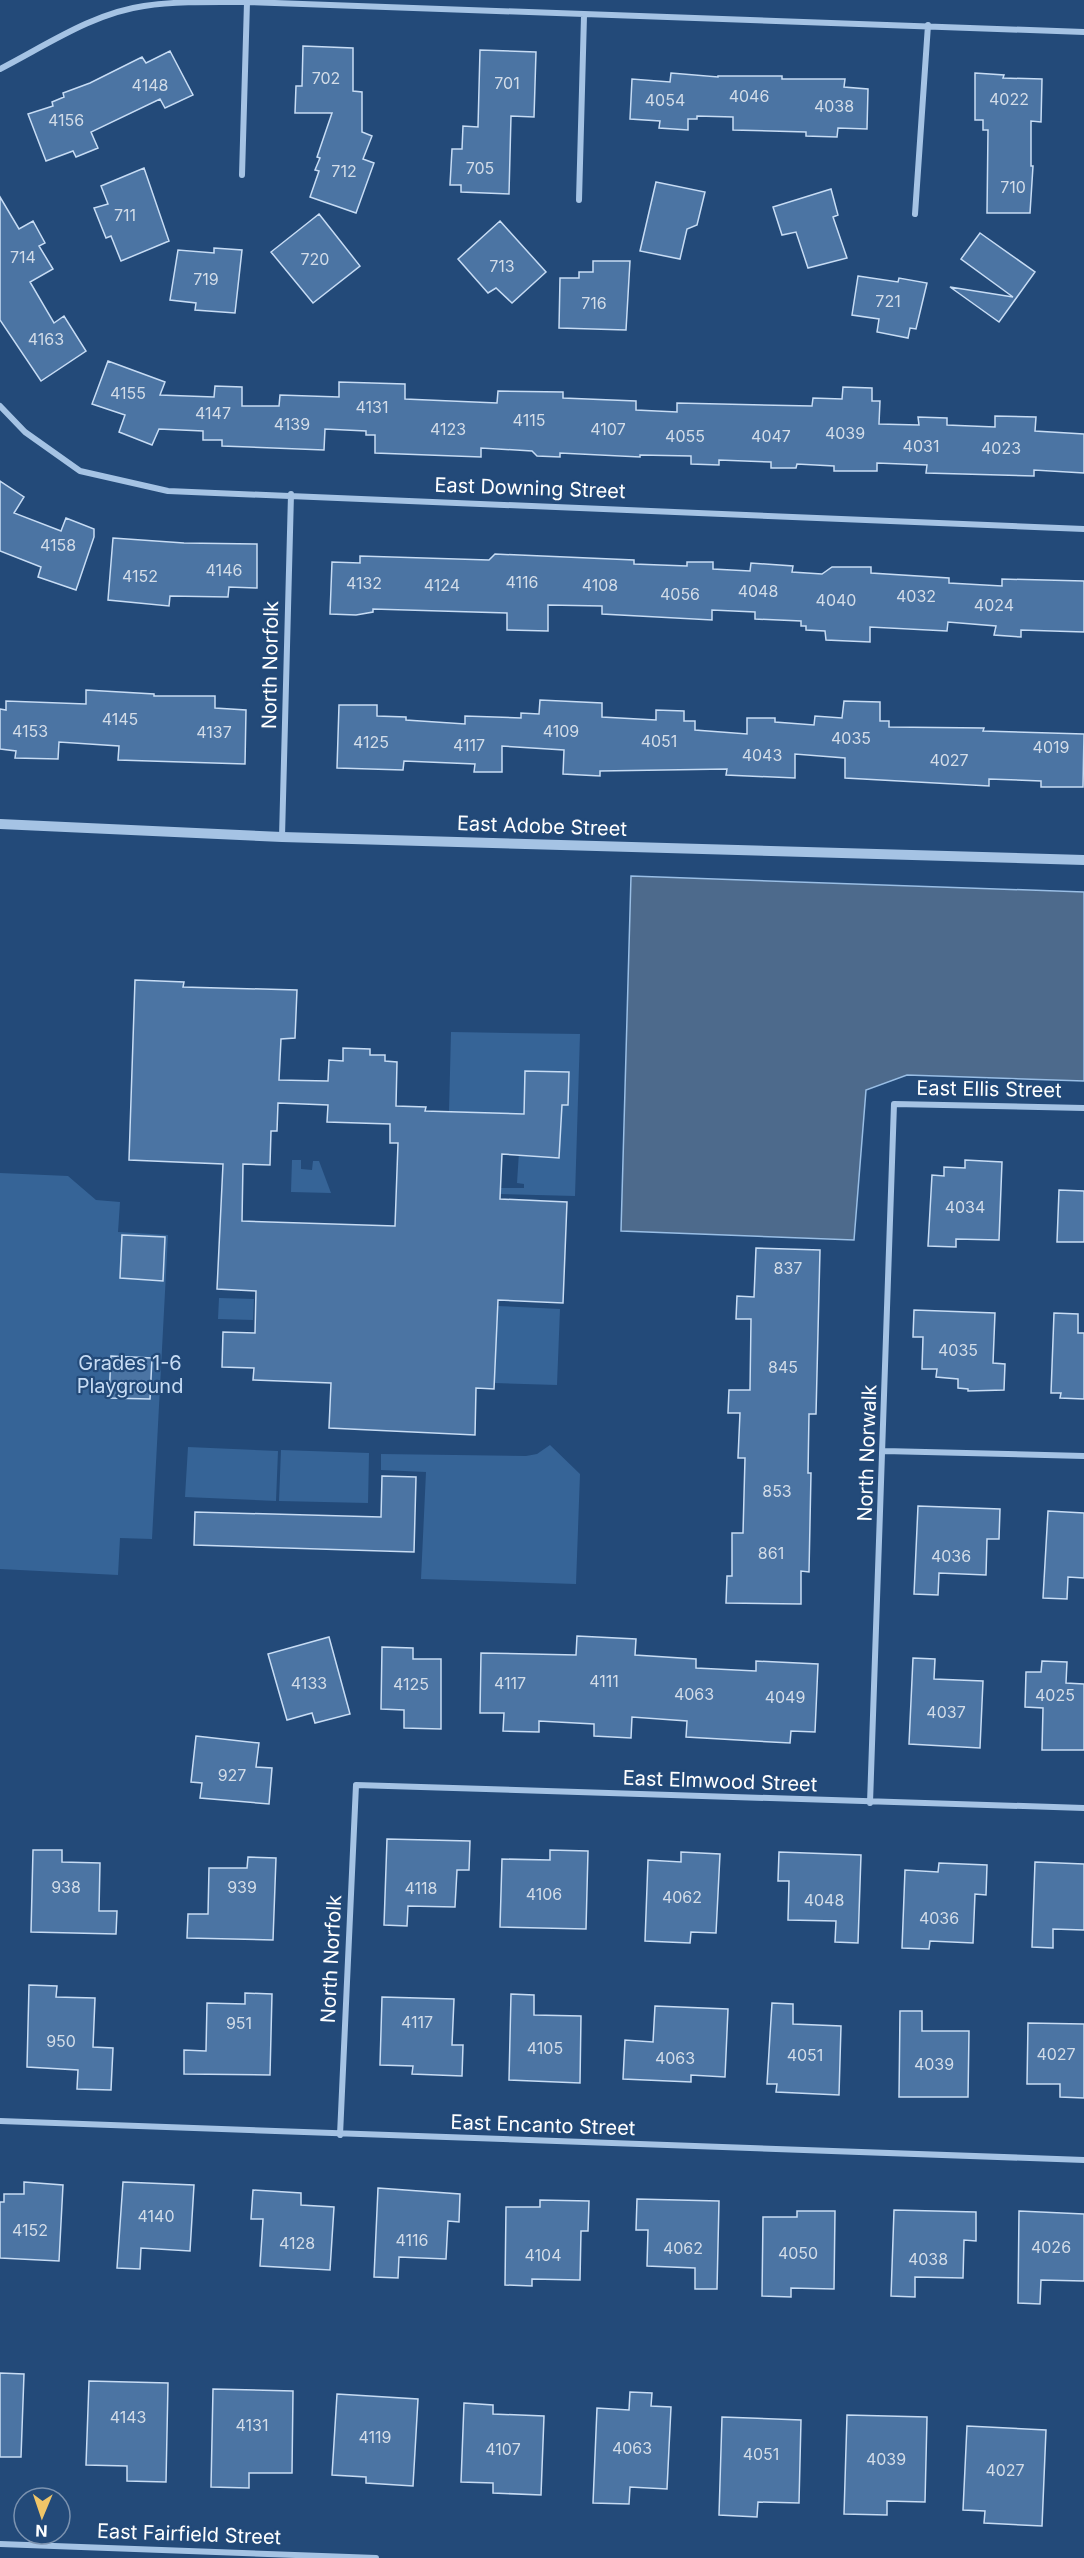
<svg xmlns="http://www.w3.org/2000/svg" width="1084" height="2558" viewBox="0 0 1084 2558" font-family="Inter,sans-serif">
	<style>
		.green { fill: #366497 }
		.water { fill: #4d6a8c; stroke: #99bee5; stroke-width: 1.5 }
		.building { fill: #4b74a3; stroke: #c7dcf4; stroke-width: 1.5; fill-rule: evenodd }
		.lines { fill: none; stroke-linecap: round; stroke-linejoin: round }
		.minor { stroke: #a5c3e4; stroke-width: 6 }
		.tertiary { stroke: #a5c3e4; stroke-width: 10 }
		.labels { text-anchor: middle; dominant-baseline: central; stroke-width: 4.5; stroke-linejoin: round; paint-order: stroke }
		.number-label { font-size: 16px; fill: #d2dce8 }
		.street-label { font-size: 20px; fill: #fff; stroke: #234a79 }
		.park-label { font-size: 20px; fill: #c7dcf4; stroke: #234a79 }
	</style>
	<rect width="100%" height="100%" fill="#234a79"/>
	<path class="green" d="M 451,1032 L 580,1034 L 575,1196 L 500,1194 L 500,1188 L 524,1188 L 524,1184 L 517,1183 L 519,1152 L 449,1112 Z
		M 292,1160 L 301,1160 L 301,1169 L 312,1170 L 313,1161 L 319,1161 L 331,1193 L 291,1192 Z
		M 0,1173 L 68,1176 L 96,1200 L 120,1202 L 118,1232 L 168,1235 L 152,1539 L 120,1538 L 118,1575 L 0,1569 Z
		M 219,1298 L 254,1299 L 253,1320 L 218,1319 Z
		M 497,1306 L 560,1309 L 557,1385 L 494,1383 Z
		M 550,1445 L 580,1474 L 576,1584 L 421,1579 L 426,1472 L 381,1470 L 381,1454 L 526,1456 L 537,1454 Z
		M 188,1447 L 278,1451 L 276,1501 L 185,1497 Z
		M 281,1450 L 369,1453 L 368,1503 L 279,1501 Z"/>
	<path class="water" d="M 631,876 L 1084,892 L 1084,1081 L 907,1075 L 866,1090 L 854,1240 L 621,1231 Z"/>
	<path class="building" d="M 303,46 L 353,48 L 353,91 L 362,92 L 362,132 L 372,136 L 363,159 L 374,163 L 356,213 L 310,197 L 319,171 L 315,170 L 320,158 L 317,157 L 332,113 L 295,113 L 296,86 L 302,86 Z
		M 480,50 L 536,52 L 534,117 L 511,116 L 509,194 L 461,192 L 461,185 L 450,185 L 452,149 L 462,149 L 463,126 L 478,127 Z
		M 170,51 L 193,95 L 165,108 L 160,99 L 91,132 L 98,148 L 76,157 L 73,151 L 46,161 L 28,114 L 53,106 L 52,102 L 64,97 L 63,93 L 90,83 L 142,57 L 146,63 Z
		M 671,73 L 718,77 L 718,76 L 782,76 L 782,79 L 845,79 L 844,87 L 868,89 L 867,129 L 838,128 L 837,137 L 806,136 L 806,132 L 733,130 L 733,117 L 697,116 L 697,119 L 688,119 L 688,130 L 659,128 L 660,121 L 630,119 L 632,79 L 670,82 Z
		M 975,73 L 1004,75 L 1003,78 L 1042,79 L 1041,122 L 1031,121 L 1031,166 L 1033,166 L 1030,213 L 987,213 L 988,130 L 983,130 L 983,120 L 975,120 Z
		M 144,168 L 169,241 L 121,261 L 111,236 L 106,238 L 94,208 L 108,204 L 101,186 Z
		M 656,182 L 705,192 L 697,225 L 687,229 L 680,259 L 640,251 Z
		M 831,189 L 838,215 L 833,217 L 847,258 L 808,268 L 796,232 L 782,235 L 773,207 Z
		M 0,197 L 19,229 L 33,221 L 45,243 L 39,246 L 53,269 L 30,282 L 54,323 L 64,316 L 86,351 L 41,381 L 0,320 Z
		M 319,214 L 360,266 L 313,303 L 271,252 Z
		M 500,221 L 546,272 L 512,303 L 496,288 L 488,293 L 458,259 Z
		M 980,233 L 1035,272 L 999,322 L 950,287 L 1013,297 L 961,259 Z
		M 214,248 L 242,250 L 235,313 L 195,310 L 196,303 L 170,300 L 178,250 L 214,253 Z
		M 593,261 L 630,261 L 626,330 L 559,328 L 560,278 L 579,278 L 579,272 L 593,272 Z
		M 858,276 L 898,282 L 899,278 L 927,283 L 916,329 L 910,328 L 908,338 L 877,332 L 879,319 L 852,315 Z
		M 108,361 L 165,382 L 160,395 L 214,397 L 215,386 L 242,387 L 242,406 L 279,406 L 280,395 L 339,397 L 339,382 L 405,384 L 405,399 L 497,403 L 498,391 L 563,392 L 563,398 L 636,401 L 636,410 L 677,412 L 677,403 L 812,406 L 813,398 L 842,399 L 843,387 L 872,388 L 872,401 L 880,401 L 879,424 L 919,425 L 918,417 L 947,418 L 947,425 L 995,427 L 995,416 L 1036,417 L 1035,431 L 1084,434 L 1084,473 L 1034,470 L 1034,476 L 926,473 L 927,465 L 877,463 L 877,471 L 834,471 L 834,466 L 797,464 L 796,468 L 771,468 L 771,462 L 719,460 L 719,465 L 691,464 L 691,456 L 640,455 L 640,457 L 560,453 L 560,457 L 537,456 L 532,451 L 481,448 L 481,457 L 375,453 L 375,435 L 366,435 L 366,431 L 325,429 L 324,450 L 222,446 L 222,440 L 203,440 L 203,431 L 159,429 L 152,445 L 119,432 L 125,415 L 92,404 Z
		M 0,481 L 24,497 L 14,513 L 61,531 L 66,518 L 94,529 L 94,537 L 76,590 L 38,577 L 41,567 L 0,551 Z
		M 113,538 L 184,543 L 257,544 L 257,588 L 229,587 L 228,597 L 170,596 L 169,606 L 108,600 Z
		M 495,554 L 634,560 L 634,564 L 687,566 L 687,562 L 713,562 L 713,569 L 750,571 L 751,563 L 793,566 L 792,572 L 822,574 L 832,567 L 871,567 L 871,573 L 949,578 L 949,583 L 1002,586 L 1002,579 L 1084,581 L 1084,632 L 1021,630 L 1021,637 L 994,635 L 996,626 L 948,622 L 947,631 L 870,627 L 870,642 L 826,640 L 825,631 L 806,630 L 806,626 L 801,626 L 801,621 L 755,619 L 755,612 L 712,610 L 712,620 L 602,614 L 602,606 L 548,605 L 548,631 L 507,630 L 507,613 L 373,609 L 373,612 L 356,615 L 330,614 L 332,562 L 360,563 L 360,556 L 489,560 Z
		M 86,690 L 154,694 L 154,696 L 215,696 L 215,708 L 246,710 L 245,764 L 118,760 L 119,746 L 59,742 L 58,759 L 15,758 L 16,751 L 0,749 L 0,709 L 6,710 L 6,701 L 86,704 Z
		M 540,700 L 602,703 L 602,717 L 656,720 L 656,710 L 684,711 L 684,721 L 695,721 L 695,730 L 747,734 L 747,718 L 775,718 L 775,722 L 814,725 L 815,716 L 842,718 L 844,701 L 880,702 L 880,721 L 889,721 L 889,727 L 984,728 L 983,731 L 1084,734 L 1083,787 L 1041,787 L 1041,781 L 989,779 L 989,786 L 845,778 L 845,758 L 795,754 L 795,778 L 726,775 L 727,769 L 600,771 L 600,776 L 563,774 L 564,750 L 502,746 L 502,772 L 474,772 L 475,764 L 404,761 L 403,770 L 337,768 L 339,705 L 377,705 L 377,716 L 406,717 L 406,720 L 465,724 L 465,716 L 521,718 L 521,713 L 539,714 Z
		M 135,980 L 184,982 L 183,987 L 297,990 L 295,1038 L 281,1039 L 279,1080 L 328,1081 L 329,1060 L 343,1061 L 343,1048 L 370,1049 L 370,1055 L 385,1055 L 385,1061 L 397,1062 L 396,1106 L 426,1107 L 425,1111 L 524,1114 L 525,1071 L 569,1072 L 568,1105 L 562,1105 L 559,1158 L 502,1154 L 500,1199 L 567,1202 L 563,1303 L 498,1300 L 494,1389 L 476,1388 L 475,1435 L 329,1428 L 331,1383 L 253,1380 L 254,1368 L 222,1367 L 223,1332 L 255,1333 L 256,1291 L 217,1289 L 223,1164 L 129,1160 ZM 278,1103 L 328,1105 L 327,1122 L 390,1124 L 390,1143 L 398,1143 L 395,1226 L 242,1221 L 243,1164 L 270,1165 L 271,1131 L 277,1131 Z
		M 965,1160 L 1002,1162 L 999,1240 L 956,1239 L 956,1247 L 928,1246 L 932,1175 L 944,1176 L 944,1167 L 965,1168 Z
		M 1059,1190 L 1084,1191 L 1084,1242 L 1057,1242 Z
		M 122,1235 L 165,1237 L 163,1281 L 120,1278 Z
		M 756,1248 L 820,1250 L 816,1414 L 809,1414 L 808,1473 L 811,1473 L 809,1572 L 801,1571 L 801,1604 L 726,1603 L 727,1576 L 732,1576 L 732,1533 L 743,1533 L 745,1458 L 738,1458 L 740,1413 L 728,1413 L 729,1390 L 750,1390 L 751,1319 L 736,1319 L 737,1296 L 754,1297 Z
		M 914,1310 L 995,1313 L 993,1363 L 1005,1364 L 1004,1390 L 968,1391 L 968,1389 L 958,1388 L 958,1379 L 936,1377 L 937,1369 L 922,1369 L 923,1337 L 913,1337 Z
		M 1054,1313 L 1078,1314 L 1078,1333 L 1084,1333 L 1084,1399 L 1060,1398 L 1061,1393 L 1051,1393 Z
		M 111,1356 L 152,1358 L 150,1399 L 109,1398 Z
		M 382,1476 L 416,1477 L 414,1552 L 194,1545 L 195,1512 L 381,1517 Z
		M 918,1506 L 1000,1509 L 999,1539 L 987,1539 L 986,1575 L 939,1573 L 938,1595 L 914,1594 Z
		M 1048,1511 L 1084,1513 L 1084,1578 L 1068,1577 L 1067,1599 L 1043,1598 Z
		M 577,1636 L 636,1639 L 635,1655 L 696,1659 L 696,1668 L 756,1671 L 756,1661 L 818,1664 L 815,1732 L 791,1731 L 790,1743 L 686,1737 L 687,1721 L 632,1717 L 631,1738 L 594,1736 L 594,1724 L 539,1721 L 539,1732 L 503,1731 L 504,1713 L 480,1713 L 481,1653 L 576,1655 Z
		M 329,1637 L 350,1714 L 315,1723 L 312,1713 L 287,1720 L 268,1654 Z
		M 382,1647 L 413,1648 L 413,1659 L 441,1659 L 441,1729 L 404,1728 L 404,1710 L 381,1709 Z
		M 913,1658 L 935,1659 L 934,1679 L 983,1681 L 980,1748 L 909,1744 Z
		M 1042,1661 L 1067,1662 L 1066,1683 L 1084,1684 L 1084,1750 L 1042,1750 L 1043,1708 L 1025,1707 L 1026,1672 L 1041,1672 Z
		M 196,1736 L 259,1743 L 256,1767 L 272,1768 L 269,1804 L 200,1798 L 202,1783 L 191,1782 Z
		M 387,1839 L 470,1841 L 469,1870 L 457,1870 L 455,1907 L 408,1906 L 407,1926 L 384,1925 Z
		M 33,1850 L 62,1850 L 62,1862 L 100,1863 L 99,1911 L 117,1911 L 116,1934 L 31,1932 Z
		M 550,1850 L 588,1851 L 586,1929 L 500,1927 L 502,1859 L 550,1860 Z
		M 681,1852 L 720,1854 L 716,1933 L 691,1932 L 690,1943 L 645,1941 L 648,1860 L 681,1862 Z
		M 779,1852 L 861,1855 L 858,1943 L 835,1942 L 836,1921 L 788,1920 L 789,1881 L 778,1881 Z
		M 248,1857 L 276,1858 L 273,1940 L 187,1938 L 188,1914 L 208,1914 L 209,1868 L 247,1868 Z
		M 1035,1862 L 1084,1864 L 1084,1930 L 1053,1929 L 1053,1948 L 1032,1947 Z
		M 939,1863 L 987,1865 L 986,1895 L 975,1894 L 973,1943 L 930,1941 L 929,1949 L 902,1948 L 905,1870 L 938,1872 Z
		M 29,1985 L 57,1986 L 56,1997 L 95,1998 L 93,2047 L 113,2048 L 111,2090 L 77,2089 L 78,2070 L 27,2067 Z
		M 245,1993 L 272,1994 L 270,2075 L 184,2074 L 184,2050 L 206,2051 L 207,2003 L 245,2004 Z
		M 511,1994 L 534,1995 L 534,2015 L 581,2016 L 580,2083 L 509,2080 Z
		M 382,1997 L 454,1999 L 452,2045 L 463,2045 L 462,2076 L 412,2074 L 413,2066 L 380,2065 Z
		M 772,2003 L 793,2004 L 793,2024 L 841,2026 L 839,2095 L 776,2092 L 777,2084 L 767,2084 Z
		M 655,2006 L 728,2009 L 725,2077 L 691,2075 L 691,2082 L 623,2079 L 625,2040 L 653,2042 Z
		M 900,2011 L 922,2011 L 922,2031 L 969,2031 L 968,2097 L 899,2097 Z
		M 1028,2023 L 1084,2024 L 1084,2098 L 1060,2097 L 1060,2084 L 1027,2084 Z
		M 24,2182 L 63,2185 L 59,2261 L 0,2258 L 0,2202 L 4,2202 L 4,2194 L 24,2194 Z
		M 123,2182 L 194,2185 L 190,2251 L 141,2248 L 140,2269 L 117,2268 Z
		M 378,2188 L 460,2194 L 459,2222 L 448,2221 L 446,2259 L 399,2257 L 398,2278 L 374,2277 Z
		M 253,2190 L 301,2193 L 301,2205 L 334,2207 L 330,2270 L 260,2266 L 263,2219 L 251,2219 Z
		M 637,2199 L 719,2201 L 717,2289 L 695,2289 L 695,2268 L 647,2266 L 648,2230 L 636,2230 Z
		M 540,2200 L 589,2201 L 588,2231 L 581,2231 L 580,2280 L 532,2279 L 532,2286 L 505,2285 L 506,2207 L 540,2207 Z
		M 894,2210 L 976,2212 L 976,2241 L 964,2240 L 963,2278 L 915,2277 L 915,2297 L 891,2296 Z
		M 797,2211 L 835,2211 L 834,2289 L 791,2288 L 791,2297 L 762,2296 L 763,2217 L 797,2217 Z
		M 1019,2211 L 1084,2214 L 1084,2281 L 1041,2280 L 1040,2304 L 1018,2303 Z
		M 0,2373 L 24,2374 L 21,2457 L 0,2457 Z
		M 89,2381 L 168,2383 L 166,2482 L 127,2481 L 127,2466 L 86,2465 Z
		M 213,2389 L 293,2391 L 292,2473 L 249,2473 L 249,2488 L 211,2487 Z
		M 630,2392 L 652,2393 L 651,2406 L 671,2407 L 667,2489 L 630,2487 L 629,2504 L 593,2503 L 597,2408 L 629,2410 Z
		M 337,2394 L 418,2399 L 413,2486 L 366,2483 L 366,2477 L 332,2475 Z
		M 464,2403 L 493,2405 L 493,2414 L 544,2416 L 541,2495 L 493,2493 L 493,2483 L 461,2482 Z
		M 847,2415 L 927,2417 L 925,2502 L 887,2501 L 887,2515 L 844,2514 Z
		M 722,2417 L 801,2420 L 799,2503 L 758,2502 L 757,2517 L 719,2515 Z
		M 967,2426 L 1046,2430 L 1042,2526 L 984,2523 L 985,2511 L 963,2510 Z"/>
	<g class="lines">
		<path class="minor" d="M 0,69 C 45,46 93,13 144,6 C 178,1 213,2 247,2 L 1084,32
			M 242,175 L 247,2
			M 579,200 L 584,16
			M 915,214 L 928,25
			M 0,406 L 25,432 L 80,471 L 168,491 L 1084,529
			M 282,837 L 291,494
			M 884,1451 L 1084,1456
			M 870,1803 L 894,1104 L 1084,1108
			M 0,2121 L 1084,2160
			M 340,2135 L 356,1785 L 1084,1808
			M 0,2544 L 376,2558"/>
		<path class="tertiary" d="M 0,824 L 282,837 L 1084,860"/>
	</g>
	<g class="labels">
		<g class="number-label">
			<text x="326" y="78">702</text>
			<text x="507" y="83">701</text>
			<text x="150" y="85">4148</text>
			<text x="749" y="96">4046</text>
			<text x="1009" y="99">4022</text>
			<text x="665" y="100">4054</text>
			<text x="834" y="106">4038</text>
			<text x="66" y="120">4156</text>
			<text x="480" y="168">705</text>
			<text x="344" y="171">712</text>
			<text x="1013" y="187">710</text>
			<text x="125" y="215">711</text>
			<text x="23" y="257">714</text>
			<text x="315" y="259">720</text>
			<text x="502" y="266">713</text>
			<text x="206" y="279">719</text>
			<text x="888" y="301">721</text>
			<text x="594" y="303">716</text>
			<text x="46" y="339">4163</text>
			<text x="128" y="393">4155</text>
			<text x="372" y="407">4131</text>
			<text x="213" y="413">4147</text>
			<text x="529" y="420">4115</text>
			<text x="292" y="424">4139</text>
			<text x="448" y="429">4123</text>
			<text x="608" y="429">4107</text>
			<text x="845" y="433">4039</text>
			<text x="685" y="436">4055</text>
			<text x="771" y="436">4047</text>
			<text x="921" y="446">4031</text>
			<text x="1001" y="448">4023</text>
			<text x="58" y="545">4158</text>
			<text x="224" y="570">4146</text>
			<text x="140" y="576">4152</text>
			<text x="522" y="582">4116</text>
			<text x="364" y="583">4132</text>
			<text x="442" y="585">4124</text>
			<text x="600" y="585">4108</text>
			<text x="758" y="591">4048</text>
			<text x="680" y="594">4056</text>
			<text x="916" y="596">4032</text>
			<text x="836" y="600">4040</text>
			<text x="994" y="605">4024</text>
			<text x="120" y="719">4145</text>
			<text x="30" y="731">4153</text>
			<text x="561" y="731">4109</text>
			<text x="214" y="732">4137</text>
			<text x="851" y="738">4035</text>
			<text x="659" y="741">4051</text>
			<text x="371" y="742">4125</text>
			<text x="469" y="745">4117</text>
			<text x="1051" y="747">4019</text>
			<text x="762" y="755">4043</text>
			<text x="949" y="760">4027</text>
			<text x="965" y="1207">4034</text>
			<text x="788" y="1268">837</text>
			<text x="958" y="1350">4035</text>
			<text x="783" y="1367">845</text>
			<text x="777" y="1491">853</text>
			<text x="771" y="1553">861</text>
			<text x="951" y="1556">4036</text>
			<text x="604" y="1681">4111</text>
			<text x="309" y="1683">4133</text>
			<text x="510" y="1683">4117</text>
			<text x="411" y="1684">4125</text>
			<text x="694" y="1694">4063</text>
			<text x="1055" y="1695">4025</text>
			<text x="785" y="1697">4049</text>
			<text x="946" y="1712">4037</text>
			<text x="232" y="1775">927</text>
			<text x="66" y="1887">938</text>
			<text x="242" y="1887">939</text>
			<text x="421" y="1888">4118</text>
			<text x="544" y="1894">4106</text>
			<text x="682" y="1897">4062</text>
			<text x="824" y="1900">4048</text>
			<text x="939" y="1918">4036</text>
			<text x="417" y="2022">4117</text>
			<text x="239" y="2023">951</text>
			<text x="61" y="2041">950</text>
			<text x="545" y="2048">4105</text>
			<text x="1056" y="2054">4027</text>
			<text x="805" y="2055">4051</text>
			<text x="675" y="2058">4063</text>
			<text x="934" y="2064">4039</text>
			<text x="156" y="2216">4140</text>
			<text x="30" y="2230">4152</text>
			<text x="412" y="2240">4116</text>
			<text x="297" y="2243">4128</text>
			<text x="1051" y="2247">4026</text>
			<text x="683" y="2248">4062</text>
			<text x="798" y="2253">4050</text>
			<text x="543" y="2255">4104</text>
			<text x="928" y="2259">4038</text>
			<text x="128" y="2417">4143</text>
			<text x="252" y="2425">4131</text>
			<text x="375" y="2437">4119</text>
			<text x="632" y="2448">4063</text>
			<text x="503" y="2449">4107</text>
			<text x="761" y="2454">4051</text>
			<text x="886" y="2459">4039</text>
			<text x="1005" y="2470">4027</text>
		</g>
		<g class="street-label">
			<text transform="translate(530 488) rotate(2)">East Downing Street</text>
			<text transform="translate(270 665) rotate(-89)">North Norfolk</text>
			<text transform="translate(542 826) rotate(2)">East Adobe Street</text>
			<text transform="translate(989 1089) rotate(1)">East Ellis Street</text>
			<text transform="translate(867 1453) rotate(-88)">North Norwalk</text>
			<text transform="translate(720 1781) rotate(2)">East Elmwood Street</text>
			<text transform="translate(331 1959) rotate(-87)">North Norfolk</text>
			<text transform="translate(543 2125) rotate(2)">East Encanto Street</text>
			<text transform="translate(189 2534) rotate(2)">East Fairfield Street</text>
		</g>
		<g class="park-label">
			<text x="130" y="1363">Grades 1-6<tspan x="130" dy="23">Playground</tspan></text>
		</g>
	</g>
	<g transform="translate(42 2516) rotate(182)"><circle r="28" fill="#234a79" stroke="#7b92af" stroke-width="1.5"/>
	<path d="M0-4.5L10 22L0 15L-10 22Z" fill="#efc568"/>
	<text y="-9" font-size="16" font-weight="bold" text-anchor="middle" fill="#ffffff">N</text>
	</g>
</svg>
